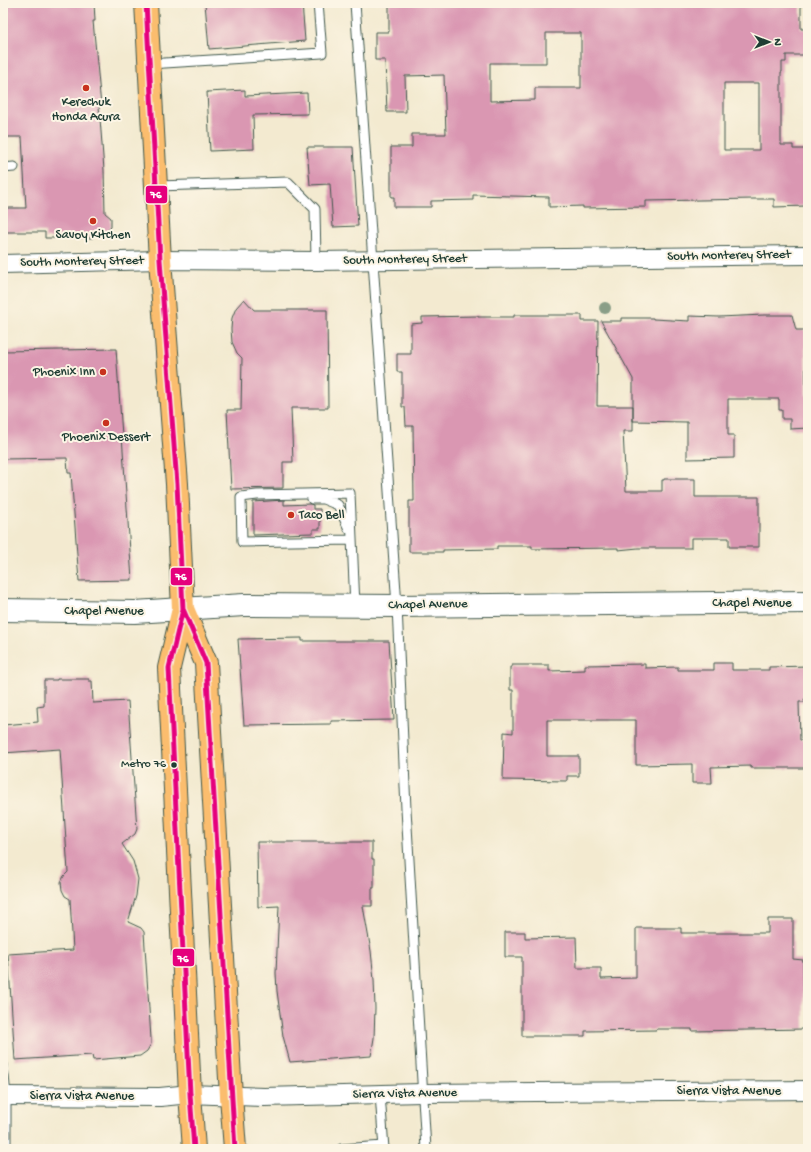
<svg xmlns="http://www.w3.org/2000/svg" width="811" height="1152" viewBox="0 0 811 1152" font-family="'Gochi Hand',sans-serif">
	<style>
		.building { fill: #da97b2; fill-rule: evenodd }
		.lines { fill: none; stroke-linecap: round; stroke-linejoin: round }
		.service-casing { stroke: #3f574b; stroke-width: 11 }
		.minor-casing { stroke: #3f574b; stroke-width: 20 }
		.tertiary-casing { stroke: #3f574b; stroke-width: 24 }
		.primary-casing { stroke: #3f574b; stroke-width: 24 }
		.service { stroke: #fff; stroke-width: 9 }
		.minor { stroke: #fff; stroke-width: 18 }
		.tertiary { stroke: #fff; stroke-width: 22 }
		.primary { stroke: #fbbd6e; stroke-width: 22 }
		.bus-1-casing { stroke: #fcf5e5; stroke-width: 8 }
		.bus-1 { stroke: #e5007d; stroke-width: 5 }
		.tree { fill: #8a9e87 }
		.poi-dot { fill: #c8321e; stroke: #fcf5e5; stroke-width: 1.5 }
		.bus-dot { fill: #1f3d34; stroke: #fcf5e5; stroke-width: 1.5 }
		.labels { text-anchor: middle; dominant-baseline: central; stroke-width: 4; stroke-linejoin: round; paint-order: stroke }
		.bus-label { font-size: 12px; fill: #1f3d34; stroke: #fcf5e5; text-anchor: end }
		.poi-label { font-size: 13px; fill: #1f3d34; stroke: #fcf5e5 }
		.street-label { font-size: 13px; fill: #1f3d34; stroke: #fcf5e5 }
		.line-badge { stroke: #fcf5e5; stroke-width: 1.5 }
		.badge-label { font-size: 11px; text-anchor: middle; font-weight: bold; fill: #fff }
	</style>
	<rect width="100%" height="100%" fill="#fcf5e5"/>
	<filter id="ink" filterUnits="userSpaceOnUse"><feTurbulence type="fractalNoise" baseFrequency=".025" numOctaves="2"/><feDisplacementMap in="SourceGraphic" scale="8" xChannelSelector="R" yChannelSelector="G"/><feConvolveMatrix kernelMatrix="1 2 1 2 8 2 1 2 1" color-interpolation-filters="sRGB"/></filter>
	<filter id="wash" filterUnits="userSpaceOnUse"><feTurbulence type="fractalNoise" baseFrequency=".012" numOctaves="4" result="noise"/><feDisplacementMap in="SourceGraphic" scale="16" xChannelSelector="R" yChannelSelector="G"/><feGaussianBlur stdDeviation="0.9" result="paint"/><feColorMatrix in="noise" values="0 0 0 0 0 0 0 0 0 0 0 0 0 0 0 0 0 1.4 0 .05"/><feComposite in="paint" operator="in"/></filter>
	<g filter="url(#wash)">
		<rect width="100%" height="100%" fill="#f3ead0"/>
		<g id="blocks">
			<path class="building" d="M 3,3 L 94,3 L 95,21 L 93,21 L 101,106 L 99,106 L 104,170 L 105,213 L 111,218 L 111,227 L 104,234 L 93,235 L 93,238 L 45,238 L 45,232 L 3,232 L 3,208 L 26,208 L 22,137 L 3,137 Z
				M 205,3 L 302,3 L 305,41 L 209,49 Z
				M 389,3 L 801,3 L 801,29 L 807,29 L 807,55 L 786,55 L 786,62 L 782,62 L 782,72 L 781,72 L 781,145 L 793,145 L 793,149 L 808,149 L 808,199 L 806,199 L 806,206 L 774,207 L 774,199 L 753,199 L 646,201 L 646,207 L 583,208 L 583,206 L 549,207 L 549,197 L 473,195 L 473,200 L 431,201 L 431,207 L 394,207 L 394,197 L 391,197 L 391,147 L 412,147 L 412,134 L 446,134 L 444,75 L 405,76 L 406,112 L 387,112 L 385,60 L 375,60 L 375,32 L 389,32 ZM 546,33 L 581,33 L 581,88 L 535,88 L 535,100 L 490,101 L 490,63 L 546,63 ZM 724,83 L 759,83 L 759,150 L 724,150 Z
				M 245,90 L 245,96 L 307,93 L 308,114 L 253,115 L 254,149 L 210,151 L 207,92 Z
				M 307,147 L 353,147 L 358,226 L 333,227 L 330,184 L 310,185 Z
				M 244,299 L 254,310 L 327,310 L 328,408 L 291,408 L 293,462 L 283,462 L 283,488 L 231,489 L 227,410 L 241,410 L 242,358 L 237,353 L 232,342 L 231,329 L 232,318 L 236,308 Z
				M 514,315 L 582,315 L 582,321 L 598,321 L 597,406 L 633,406 L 633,431 L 623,431 L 626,491 L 662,491 L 662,480 L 664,480 L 664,479 L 695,479 L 695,497 L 759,497 L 759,547 L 729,547 L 729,538 L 691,538 L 691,548 L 638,548 L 618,550 L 618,548 L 532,549 L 532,546 L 497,546 L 497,549 L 443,550 L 443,552 L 409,552 L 409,501 L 414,501 L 413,426 L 406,426 L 405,407 L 402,407 L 402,372 L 397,372 L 397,354 L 411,354 L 411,324 L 422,323 L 422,317 L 478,316 L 478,317 L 514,317 Z
				M 764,315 L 792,315 L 796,330 L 805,330 L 806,395 L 808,395 L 808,428 L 790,429 L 790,419 L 782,419 L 782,410 L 779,410 L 779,399 L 728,399 L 728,435 L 734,435 L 734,458 L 687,459 L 687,422 L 633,421 L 633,379 L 601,321 L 621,321 L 621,318 L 653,318 L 653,319 L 689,321 L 689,316 L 719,317 Z
				M 116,349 L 132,580 L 79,581 L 71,473 L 68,473 L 67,458 L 3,459 L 3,351 Z
				M 284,500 L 284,505 L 310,504 L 313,505 L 313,509 L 320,509 L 320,529 L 313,529 L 313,533 L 253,535 L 253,502 Z
				M 302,638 L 302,641 L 389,641 L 394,720 L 331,721 L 331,724 L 244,725 L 238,639 Z
				M 714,663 L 732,663 L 732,670 L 769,670 L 769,667 L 808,666 L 808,699 L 804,699 L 805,702 L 799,702 L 800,740 L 808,740 L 808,768 L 751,768 L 751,766 L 711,767 L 712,783 L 692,783 L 692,764 L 636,765 L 636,720 L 547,720 L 547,756 L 579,756 L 579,776 L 567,776 L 567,781 L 503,780 L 504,732 L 513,733 L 513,690 L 510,690 L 510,667 L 512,667 L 512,665 L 549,665 L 549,671 L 585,670 L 585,665 L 645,664 L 645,668 L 678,667 L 678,670 L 714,670 Z
				M 57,679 L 89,679 L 89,681 L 92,681 L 93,703 L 128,701 L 137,829 L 135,834 L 122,844 L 133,861 L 138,879 L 136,896 L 128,922 L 141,928 L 144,932 L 151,1039 L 151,1044 L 147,1051 L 140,1056 L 93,1060 L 92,1055 L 15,1060 L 8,954 L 73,950 L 70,899 L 65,896 L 62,890 L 61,882 L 64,876 L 68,872 L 60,749 L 3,753 L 3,725 L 38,722 L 37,707 L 44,706 L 44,680 L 57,680 Z
				M 257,842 L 372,842 L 372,859 L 374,859 L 374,888 L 372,888 L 372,906 L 363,906 L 371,951 L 374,980 L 375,1008 L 374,1038 L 371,1056 L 290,1062 L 283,1036 L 277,991 L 276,973 L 279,906 L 258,907 Z
				M 768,919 L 793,919 L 793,959 L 803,960 L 804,1029 L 692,1031 L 692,1029 L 656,1029 L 656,1030 L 585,1031 L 585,1036 L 522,1036 L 522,957 L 505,957 L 505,932 L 525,932 L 525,938 L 576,937 L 577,968 L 601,968 L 601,979 L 636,978 L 636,928 L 681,928 L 681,933 L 768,933 Z"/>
		</g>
	</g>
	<g filter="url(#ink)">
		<use href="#blocks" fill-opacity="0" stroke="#3f574b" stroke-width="1"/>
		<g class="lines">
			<g class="service-casing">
				<path id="service" d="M 355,3 L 397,606 L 406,809 L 426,1149
					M 149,64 L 322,53 L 318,3
					M 3,168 L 14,167
					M 157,186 L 288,182 L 315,209 L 316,261
					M 241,497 L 257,495 L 350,493 L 355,606
					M 241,497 L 242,542 L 352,540
					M 312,499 L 323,499 L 338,505 L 349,529
					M 3,1065 L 6,1096 L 6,1149
					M 380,1094 L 384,1149
					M 341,1149 L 384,1146"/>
			</g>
			<g class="minor-casing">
				<path id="minor" d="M 3,264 L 160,260 L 316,261 L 808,255
					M 3,1096 L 160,1097 L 190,1094 L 264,1097 L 422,1093 L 808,1090"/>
			</g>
			<g class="tertiary-casing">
				<path id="tertiary" d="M 3,610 L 135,612 L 244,605 L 397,606 L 808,602"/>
			</g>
			<g class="primary-casing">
				<path id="primary" d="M 146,3 L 160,260 L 177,484 L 183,609 L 169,668 L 190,1094 L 194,1149
					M 183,609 L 206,663 L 231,1096 L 235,1149"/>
			</g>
			<use href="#service" class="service"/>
			<use href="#minor" class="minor"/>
			<use href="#tertiary" class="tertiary"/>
			<use href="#primary" class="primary"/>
			<g class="bus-1-casing">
				<path id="bus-1" d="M 146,3 L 160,260 L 177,484 L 183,609 L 169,668 L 190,1094 L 194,1149
					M 183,609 L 206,663 L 235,1149"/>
			</g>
			<use href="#bus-1" class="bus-1"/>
		</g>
		<circle class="tree" cx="605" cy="308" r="6"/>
	</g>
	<g class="poi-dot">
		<circle cx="86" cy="88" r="4"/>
		<circle cx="93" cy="221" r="4"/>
		<circle cx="103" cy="372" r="4"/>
		<circle cx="106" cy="423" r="4"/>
		<circle cx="291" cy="515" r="4"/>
	</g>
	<circle class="bus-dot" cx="174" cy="765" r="3.5"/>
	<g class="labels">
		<g class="bus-label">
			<text x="166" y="765">Metro 76</text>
		</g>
		<g class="poi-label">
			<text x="86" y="102">Kerechuk<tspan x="86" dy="15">Honda Acura</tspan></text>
			<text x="93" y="235">Savoy Kitchen</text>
			<text x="95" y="372" text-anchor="end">Phoenix Inn</text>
			<text x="106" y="437">Phoenix Dessert</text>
			<text x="299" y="515" text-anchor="start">Taco Bell</text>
		</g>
		<g class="street-label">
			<text transform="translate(729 256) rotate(-1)">South Monterey Street</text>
			<text transform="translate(405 260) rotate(-1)">South Monterey Street</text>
			<text transform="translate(82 262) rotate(-1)">South Monterey Street</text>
			<text x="752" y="603">Chapel Avenue</text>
			<text transform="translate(428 605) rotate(-1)">Chapel Avenue</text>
			<text x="104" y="611">Chapel Avenue</text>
			<text x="729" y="1091">Sierra Vista Avenue</text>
			<text transform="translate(405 1094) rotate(-1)">Sierra Vista Avenue</text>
			<text x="82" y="1096">Sierra Vista Avenue</text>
		</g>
	</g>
	<g class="line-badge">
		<rect x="145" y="185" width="23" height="19" rx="4" fill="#e5007d"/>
		<rect x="170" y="567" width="23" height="19" rx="4" fill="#e5007d"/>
		<rect x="172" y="948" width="23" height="19" rx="4" fill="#e5007d"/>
	</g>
	<g class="badge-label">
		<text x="156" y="198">76</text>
		<text x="181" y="580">76</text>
		<text x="183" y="962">76</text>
	</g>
	<rect width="811" height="1152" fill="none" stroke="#fcf5e5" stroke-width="16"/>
	<g transform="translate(769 42) rotate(90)" stroke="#fcf5e5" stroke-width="3" paint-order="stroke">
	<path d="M0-3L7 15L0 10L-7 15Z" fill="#1f3d34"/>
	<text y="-6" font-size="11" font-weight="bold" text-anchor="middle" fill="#1f3d34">N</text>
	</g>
</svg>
